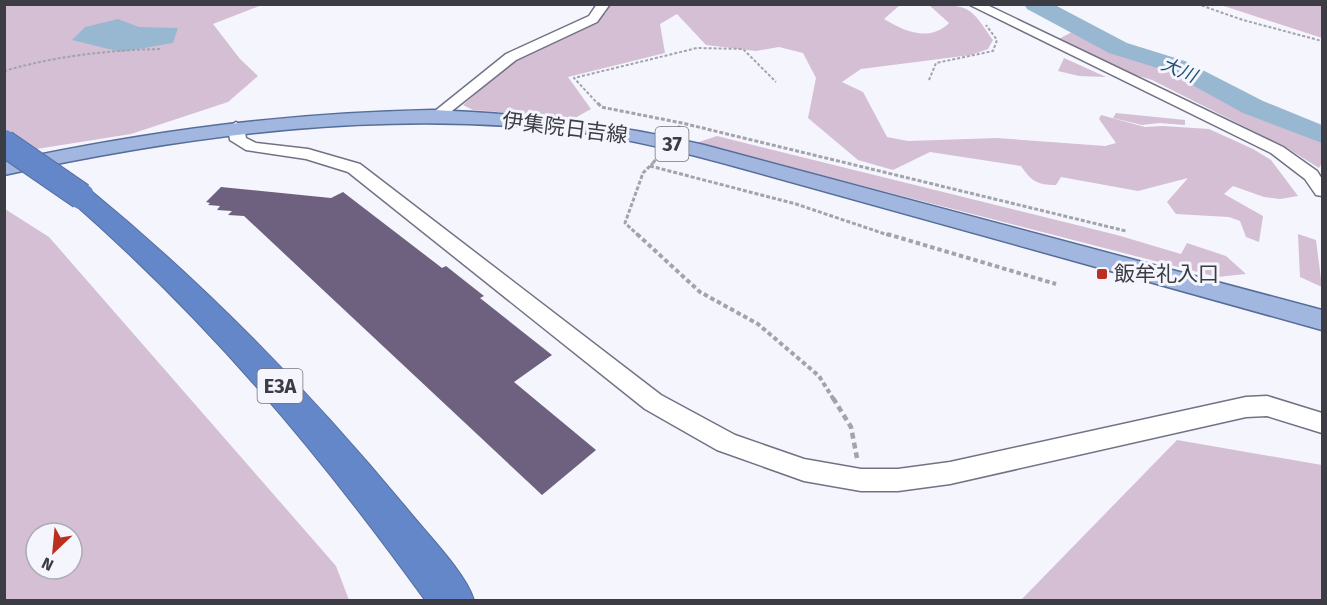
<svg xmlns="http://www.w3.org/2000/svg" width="1327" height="605" viewBox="0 0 1327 605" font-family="'Fira Sans','Noto Sans JP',sans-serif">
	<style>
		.green { fill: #d4bfd4; fill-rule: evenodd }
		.water { fill: #98b8d1 }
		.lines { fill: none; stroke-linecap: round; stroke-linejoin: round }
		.river { fill: #98b8d1; fill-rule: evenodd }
		.building { fill: #6e607f }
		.minor-casing { stroke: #727284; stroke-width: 3 }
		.major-casing { stroke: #566d9a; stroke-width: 3 }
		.highway-casing { stroke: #566d9a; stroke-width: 2 }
		.path-far3 { stroke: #a3a3ab; stroke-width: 2; stroke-dasharray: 3 2; stroke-linecap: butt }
		.path-far2 { stroke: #a3a3ab; stroke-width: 3; stroke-dasharray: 4 2; stroke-linecap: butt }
		.path-far1 { stroke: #a3a3ab; stroke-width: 4; stroke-dasharray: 4.5 3; stroke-linecap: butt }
		.path { stroke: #a3a3ab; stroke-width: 4.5; stroke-dasharray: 6 4; stroke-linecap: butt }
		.minor { fill: #fff; fill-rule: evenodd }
		.major { fill: #a2b7df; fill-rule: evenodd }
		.highway { fill: #6487c9; fill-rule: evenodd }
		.highway-bridge-casing { stroke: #566d9a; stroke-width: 28; stroke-linecap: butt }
		.path-bridge { stroke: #a3a3ab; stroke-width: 3; stroke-dasharray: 4 2; stroke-linecap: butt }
		.highway-bridge { stroke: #6487c9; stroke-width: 26 }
		.poi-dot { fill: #bc2f20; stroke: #f5f5fd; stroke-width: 2 }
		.labels { text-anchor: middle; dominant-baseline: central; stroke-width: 6; stroke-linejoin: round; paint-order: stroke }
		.far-water-label { font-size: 18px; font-style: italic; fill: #174d70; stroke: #f5f5fd }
		.shield { fill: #f5f5fd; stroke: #74747c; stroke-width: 1.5 }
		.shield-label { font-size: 20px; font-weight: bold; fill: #3c3c44 }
		.street-label { font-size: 21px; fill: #3c3c44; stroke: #f5f5fd }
		.poi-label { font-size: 21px; fill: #3c3c44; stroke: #f5f5fd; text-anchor: start }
	</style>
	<rect width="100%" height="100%" fill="#f5f5fd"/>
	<path class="green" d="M 5,5 L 262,5 L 213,24 L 240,59 L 258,76 L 228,102 L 131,134 L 5,154 Z
		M 609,5 L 900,5 L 884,19 C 905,32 930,42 949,23 L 929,5 C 971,5 970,7 993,40 L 988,49 L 971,55 L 861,69 L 842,82 L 863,92 L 887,137 L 908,141 L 997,138 L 1105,146 L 1116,143 L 1099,119 L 1101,115 L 1145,127 L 1163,126 L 1209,129 L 1253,149 L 1271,160 L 1298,196 L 1280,199 L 1264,197 L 1233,186 L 1224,194 L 1263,216 L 1259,242 L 1246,237 L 1240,221 L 1229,217 L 1176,214 L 1167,202 L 1188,178 L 1138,191 L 1061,177 L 1056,185 C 1037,185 1031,181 1021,166 L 930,152 L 893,170 L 858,160 L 808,118 L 816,78 L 803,53 L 779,47 L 756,51 L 706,45 L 677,14 L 660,24 L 665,53 L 568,77 L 591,109 L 575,118 L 473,110 L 463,105 L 518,56 L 561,40 L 606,13 Z
		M 1219,5 L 1322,5 L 1322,38 L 1227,7 Z
		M 1072,32 L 1134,58 L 1176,69 L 1255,112 L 1322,140 L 1322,163 L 1319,168 L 1287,148 L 1152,80 L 1099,64 L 1055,41 Z
		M 1064,58 L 1106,77 L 1079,76 L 1058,71 Z
		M 1116,113 L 1185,120 L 1185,125 L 1159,123 L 1142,125 L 1113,118 Z
		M 717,136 L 1117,235 L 1181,254 L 1187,243 L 1226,256 L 1246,274 L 1217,277 L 696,143 Z
		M 5,209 L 49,237 L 336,566 L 349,600 L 5,600 ZM 36,533 L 72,533 L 72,569 L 36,569 Z
		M 1298,234 L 1316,240 L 1322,287 L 1300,277 Z
		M 1177,440 L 1322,465 L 1322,600 L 1021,600 Z"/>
	<path class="water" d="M 118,19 L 139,27 L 178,28 L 173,43 L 121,52 L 72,40 L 85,27 Z"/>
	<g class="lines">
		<path class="river" d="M 1024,4 L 1053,4 L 1127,43 L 1185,61 L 1263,101 L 1322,125 L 1322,143 L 1243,113 L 1167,71 L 1109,53 L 1027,9 Z"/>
	</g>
	<path class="building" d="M 221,187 L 331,198 L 343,192 L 442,268 L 446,266 L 484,296 L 480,298 L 552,355 L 514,382 L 596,450 L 542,495 L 244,216 L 228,215 L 232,211 L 217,210 L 220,206 L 208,205 L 210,203 L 206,202 Z"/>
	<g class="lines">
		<g class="minor-casing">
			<path id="minor" d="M 597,4 L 610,4 L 597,22 L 516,60 L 443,118 L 438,120 L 430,115 L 506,54 L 589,16 Z
				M 968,4 L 985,4 L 1283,147 L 1317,171 L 1322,179 L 1322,196 L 1316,195 L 1305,179 L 1271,153 Z
				M 236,122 L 244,127 L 246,138 L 256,143 L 308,149 L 360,164 L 661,395 L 735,435 L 804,459 L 861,469 L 898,469 L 950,462 L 1246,397 L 1267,396 L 1322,413 L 1322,433 L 1267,416 L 1246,417 L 950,484 L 898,491 L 861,491 L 804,481 L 717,450 L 645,409 L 348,172 L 306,159 L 246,150 L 230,140 L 228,127 Z"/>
		</g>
		<g class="major-casing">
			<path id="major" d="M 433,110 C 526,114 612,123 704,145 L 1322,310 L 1322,330 L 737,167 C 685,153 632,139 577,132 C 384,109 193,134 4,175 L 4,162 C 150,131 283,113 433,110 Z"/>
		</g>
		<g class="highway-casing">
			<path id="highway" d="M 81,188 L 90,190 C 207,286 311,393 407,509 C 427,534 465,572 474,600 L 425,600 C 318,452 210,323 72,202 L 68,196 L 72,190 Z"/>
		</g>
		<path class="path-far3" d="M 1197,4 L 1243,20 L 1322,41
			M 4,71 C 56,56 108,50 162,49
			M 929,80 L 936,63 L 993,51 L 997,40 L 986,25
			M 599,105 L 574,78 L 697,48 L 743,49 L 776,82"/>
		<path class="path-far2" d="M 598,103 L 601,107 L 682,123 L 1126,231
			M 650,166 L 796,204 L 891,236
			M 639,236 L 625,223 L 643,173 L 653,163"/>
		<path class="path-far1" d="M 637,234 L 700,292 L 758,324 L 819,376 L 834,400
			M 887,234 L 1056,284"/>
		<path class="path" d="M 833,398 L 851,427 L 857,458"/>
		<use href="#minor" class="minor"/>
		<use href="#major" class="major"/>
		<use href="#highway" class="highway"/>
		<g class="highway-bridge-casing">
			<path id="highway-bridge" d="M 4,143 L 81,196"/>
		</g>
		<path class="path-bridge" d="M 653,163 L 680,126"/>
		<use href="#highway-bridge" class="highway-bridge"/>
	</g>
	<rect class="poi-dot" x="1096" y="268" width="12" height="12" rx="3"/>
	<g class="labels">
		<g class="far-water-label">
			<text transform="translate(1179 70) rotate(23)">大川</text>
		</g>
		<g class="shield">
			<rect x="655.5" y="127" width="33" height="34" rx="4.5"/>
			<rect x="257.5" y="369" width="45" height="34" rx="4.5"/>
		</g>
		<g class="shield-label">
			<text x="672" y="144">37</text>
			<text x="280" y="386">E3A</text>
		</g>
		<g class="street-label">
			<text transform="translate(565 128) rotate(7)">伊集院日吉線</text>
		</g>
		<g class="poi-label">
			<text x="1114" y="274">飯牟礼入口</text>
		</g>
	</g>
	<rect width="1327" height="605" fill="none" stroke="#3c3c44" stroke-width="12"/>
	<g transform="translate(54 551) rotate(206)"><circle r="28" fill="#f5f5fd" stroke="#ababb3" stroke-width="1.5"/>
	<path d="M0-4.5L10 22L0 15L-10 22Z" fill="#bc2f20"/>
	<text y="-9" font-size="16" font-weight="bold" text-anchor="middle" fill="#3c3c44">N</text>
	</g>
</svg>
